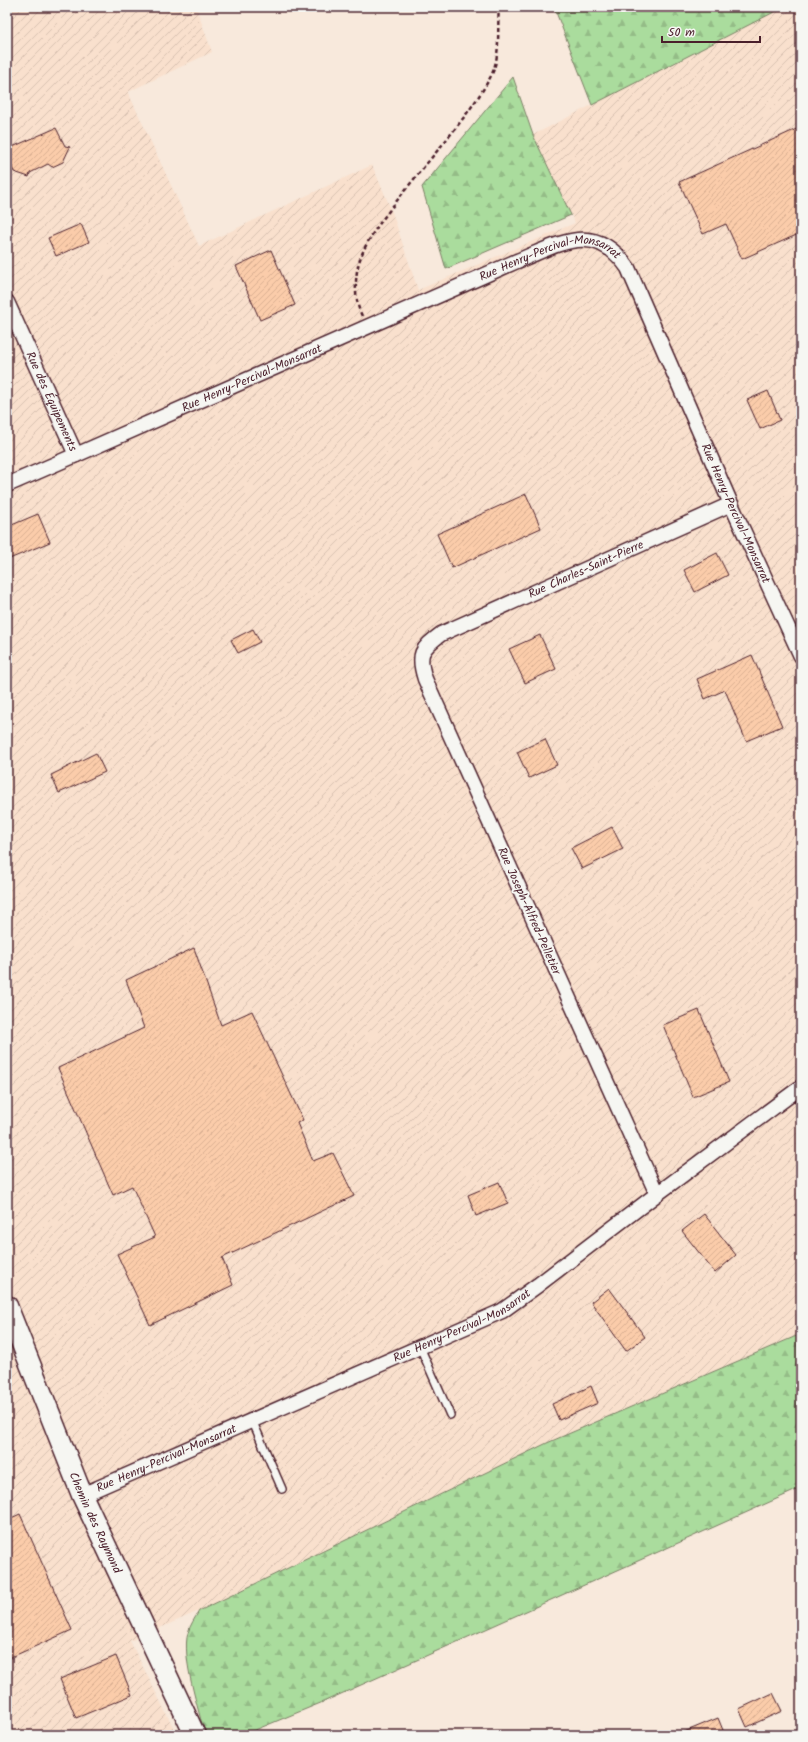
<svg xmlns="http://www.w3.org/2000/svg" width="808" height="1742" font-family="Kalam,sans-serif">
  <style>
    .industrial { fill: url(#industrial-furrows) }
    .forest { fill: url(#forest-firs); stroke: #7a7e64 }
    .building { fill: url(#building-hatch); stroke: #4a1f2b }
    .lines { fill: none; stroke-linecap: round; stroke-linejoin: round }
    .lane-casing { stroke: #4a1f2b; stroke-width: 10 }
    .street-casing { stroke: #4a1f2b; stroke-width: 17 }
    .secondary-casing { stroke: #4a1f2b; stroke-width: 23 }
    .path { stroke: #4a1f2b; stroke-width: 2.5; stroke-dasharray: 4 3; stroke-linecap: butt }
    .lane { stroke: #f6f6f2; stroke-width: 7 }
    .street { stroke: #f6f6f2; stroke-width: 14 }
    .secondary { stroke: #f6f6f2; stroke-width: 20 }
    .labels { text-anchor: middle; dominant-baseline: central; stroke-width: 4; stroke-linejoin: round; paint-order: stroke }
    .street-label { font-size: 12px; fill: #4a1f2b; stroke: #f6f6f2 }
  </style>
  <defs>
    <pattern id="industrial-furrows" width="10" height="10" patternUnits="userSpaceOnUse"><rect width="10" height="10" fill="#f9e0cd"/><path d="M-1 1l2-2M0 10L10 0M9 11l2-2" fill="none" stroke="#d7c0b0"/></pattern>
    <pattern id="forest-firs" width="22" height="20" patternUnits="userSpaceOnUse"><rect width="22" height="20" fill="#aadc9d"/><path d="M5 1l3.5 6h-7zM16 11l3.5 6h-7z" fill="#94bc87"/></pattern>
    <pattern id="building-hatch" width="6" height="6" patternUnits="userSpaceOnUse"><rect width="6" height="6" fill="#fbccaa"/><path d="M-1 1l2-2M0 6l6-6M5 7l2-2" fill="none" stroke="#d9af92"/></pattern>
  </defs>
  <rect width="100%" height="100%" fill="#f8e9dc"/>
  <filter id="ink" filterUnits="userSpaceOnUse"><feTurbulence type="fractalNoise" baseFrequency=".025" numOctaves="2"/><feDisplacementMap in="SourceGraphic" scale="8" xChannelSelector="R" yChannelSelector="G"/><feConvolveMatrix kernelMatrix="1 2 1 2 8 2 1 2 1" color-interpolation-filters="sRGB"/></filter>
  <g filter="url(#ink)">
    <path class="industrial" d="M7,7H196L212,52L128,92L199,246L372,165L391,209L418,290L575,223L533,135L784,7H801V1334L547,1443L199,1611L130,1641L177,1735H7Z"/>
    <g class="forest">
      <path d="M554,7H784L592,105Z"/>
      <path d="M513,77L533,135L571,215L446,269L422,187Z"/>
      <path d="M801,1334V1488L323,1702L243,1735H205C199,1711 181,1656 188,1633C190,1625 195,1618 199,1611L547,1443Z"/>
    </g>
    <g class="building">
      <path d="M801,127V233L742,259L726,224L703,234L679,182Z"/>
      <path d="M56,128L65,146L70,147L63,162L52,167L48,164L30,173L29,177L14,172L8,159L10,148Z"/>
      <path d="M81,224L89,242L56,256L48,238Z"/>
      <path d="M271,250L295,305L260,320L236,266Z"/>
      <path d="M768,391L780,420L760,429L747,400Z"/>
      <path d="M526,494L541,528L452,568L437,534Z"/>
      <path d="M38,514L50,542L7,560V527Z"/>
      <path d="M717,553L728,575L695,592L684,570Z"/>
      <path d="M253,629L260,642L238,653L231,640Z"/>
      <path d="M540,635L556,669L525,683L509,649Z"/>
      <path d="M752,655L782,726L746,741L725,690L705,699L697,679Z"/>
      <path d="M545,739L557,765L529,778L517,752Z"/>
      <path d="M96,753L105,772L59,793L51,775Z"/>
      <path d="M612,827L623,849L582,869L571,848Z"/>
      <path d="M194,948L221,1025L252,1011L303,1120L297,1123L313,1161L333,1153L354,1196L222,1258L233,1285L150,1325L117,1254L155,1237L132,1186L113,1195L58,1068L144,1028L126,980Z"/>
      <path d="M699,1010L729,1082L693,1097L663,1025Z"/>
      <path d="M499,1182L508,1203L476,1216L468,1195Z"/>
      <path d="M704,1214L736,1255L715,1273L682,1231Z"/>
      <path d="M609,1288L645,1337L626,1351L591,1302Z"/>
      <path d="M591,1386L598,1403L559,1420L552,1404Z"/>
      <path d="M20,1514L72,1630L7,1659V1520Z"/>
      <path d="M116,1656L132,1695L76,1718L60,1679Z"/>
      <path d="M773,1693L782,1711L747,1727L739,1709Z"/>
      <path d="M718,1718L725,1735H677Z"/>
    </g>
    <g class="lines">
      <defs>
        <g id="lane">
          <path d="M420,1347L450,1415"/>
          <path d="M252,1420L282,1489"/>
        </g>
        <g id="street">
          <path id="s1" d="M7,302L76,455L7,485"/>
          <path id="s2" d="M76,455L517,261C560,244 595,220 628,268L731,504L801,656"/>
          <path id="s3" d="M657,1194L425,679C417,654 421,649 441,634L731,504"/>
          <path id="s4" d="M82,1495L502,1311L538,1285L657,1194L801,1087"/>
        </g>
        <g id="secondary">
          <path id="s5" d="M7,1306L82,1495L195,1735"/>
        </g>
      </defs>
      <use href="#lane" class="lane-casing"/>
      <use href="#street" class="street-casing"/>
      <use href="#secondary" class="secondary-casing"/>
      <path class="path" d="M362,316C355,302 355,286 357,271C362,243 383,219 399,198C428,160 469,117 491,76C501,56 497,29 499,7"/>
      <use href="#lane" class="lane"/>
      <use href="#street" class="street"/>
      <use href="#secondary" class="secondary"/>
    </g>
  </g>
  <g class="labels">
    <g class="street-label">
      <text stroke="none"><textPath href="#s2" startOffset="517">Rue Henry-Percival-Monsarrat</textPath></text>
      <text stroke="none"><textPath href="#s2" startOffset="192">Rue Henry-Percival-Monsarrat</textPath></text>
      <text stroke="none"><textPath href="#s1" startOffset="109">Rue des Équipements</textPath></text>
      <text stroke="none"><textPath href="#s2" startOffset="875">Rue Henry-Percival-Monsarrat</textPath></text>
      <text stroke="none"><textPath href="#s3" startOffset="777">Rue Charles-Saint-Pierre</textPath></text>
      <text transform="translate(529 911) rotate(66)">Rue Joseph-Alfred-Pelletier</text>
      <text stroke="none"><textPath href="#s4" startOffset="416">Rue Henry-Percival-Monsarrat</textPath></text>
      <text stroke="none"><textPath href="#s4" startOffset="92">Rue Henry-Percival-Monsarrat</textPath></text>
      <text stroke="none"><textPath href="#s5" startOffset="234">Chemin des Raymond</textPath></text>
    </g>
  </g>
  <rect width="808" height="1742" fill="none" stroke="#f6f6f2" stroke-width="24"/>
  <rect x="12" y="12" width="784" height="1718" fill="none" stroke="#4a1f2b" stroke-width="1.5" filter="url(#ink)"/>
  <path d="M662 36v6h98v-6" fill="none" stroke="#4a1f2b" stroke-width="2"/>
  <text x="668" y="36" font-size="12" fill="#4a1f2b" stroke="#f6f6f2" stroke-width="3" paint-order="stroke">50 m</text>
</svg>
